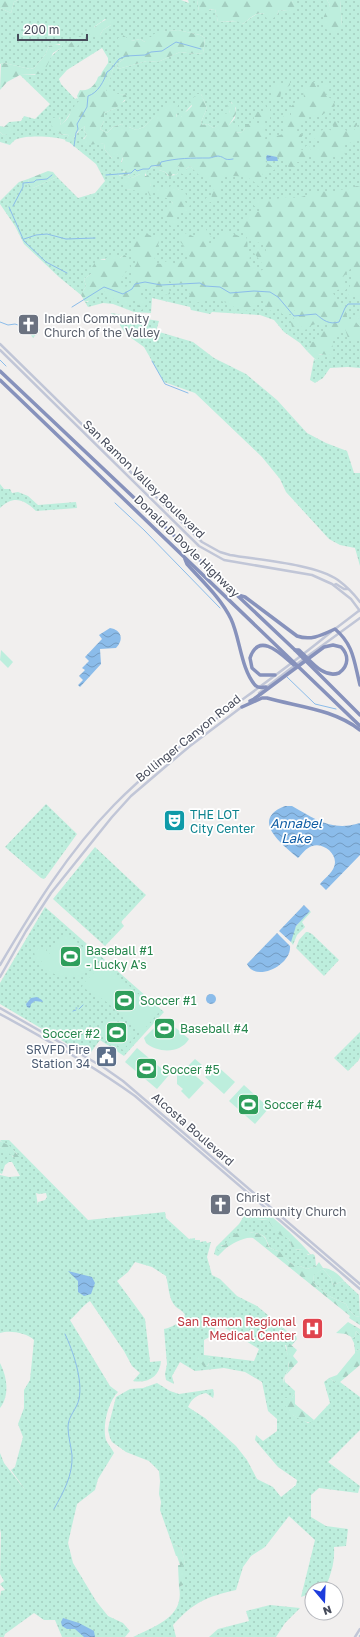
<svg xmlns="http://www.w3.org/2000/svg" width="360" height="1637" font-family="'Golos Text',sans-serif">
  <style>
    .green { fill: url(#green-dots); fill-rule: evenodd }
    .forest { fill: url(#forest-firs) }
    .pitch { fill: #bdeedd }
    .water { fill: url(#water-waves) }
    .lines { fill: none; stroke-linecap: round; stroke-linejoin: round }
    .stream { stroke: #8bbcea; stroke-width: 1 }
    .secondary { stroke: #c1c6d7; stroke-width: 2.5 }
    .motorway { stroke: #8792bc; stroke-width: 3.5 }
    .labels { text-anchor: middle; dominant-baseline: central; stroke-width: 3.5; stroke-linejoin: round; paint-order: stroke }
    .worship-label { font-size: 12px; fill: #5b616d; stroke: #fff; text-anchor: start }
    .street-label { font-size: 12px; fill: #474c5b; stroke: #fff }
    .culture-label { font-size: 12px; fill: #0d838f; stroke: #fff; text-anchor: start }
    .leisure-label { font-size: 12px; fill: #27864d; stroke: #fff; text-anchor: start }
    .service-label { font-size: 12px; fill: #4e5e75; stroke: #fff; text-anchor: end }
    .health-label { font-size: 12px; fill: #be3a42; stroke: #fff; text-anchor: end }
    .water-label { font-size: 13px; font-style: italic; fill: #105da5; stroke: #fff }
  </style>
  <defs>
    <pattern id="green-dots" width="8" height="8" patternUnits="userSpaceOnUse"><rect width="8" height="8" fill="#bdeedd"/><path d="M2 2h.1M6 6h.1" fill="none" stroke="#a4cec0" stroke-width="1.8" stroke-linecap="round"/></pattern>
    <pattern id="forest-firs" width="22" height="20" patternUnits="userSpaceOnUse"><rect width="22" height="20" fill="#bdeedd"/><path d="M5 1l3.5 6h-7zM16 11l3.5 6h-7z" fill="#a4cec0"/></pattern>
    <pattern id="water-waves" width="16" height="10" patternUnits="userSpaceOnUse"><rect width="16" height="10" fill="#8bbcea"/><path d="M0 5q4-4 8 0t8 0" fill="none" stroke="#739bc1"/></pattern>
  </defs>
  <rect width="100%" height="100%" fill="#f1efee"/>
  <g class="green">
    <path d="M18,0H181L189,3L188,0H197L199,11L215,9L218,22L239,21L243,24C258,12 258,12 277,15L279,10L289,11L296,8L292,1V0H327L330,5L328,10L342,26L340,0H360V368L348,367L330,368L323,378L315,383L310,380L314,359L316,360L318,354L324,355L310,349L307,351L300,343L284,332L274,320L260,315L212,312L210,314L191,310L190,307L152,298L151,313L134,312L113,304L103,303L88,307L85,302H88L123,255L120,258L101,259L91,269V274L84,279L86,286L81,295L59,277L24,244L15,226L0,204V201L19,182L28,179V183L33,188L57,177L78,198L95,193L105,181L96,164L70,143C75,137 78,130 85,126L84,131L87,135L83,139L104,144L105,150L112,158L118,154H121L123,157L121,162L129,167V169L122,172L119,176L128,175L131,173L140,174L132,178L127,177L126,189C133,190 141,189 148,190L150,195L151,186L150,185L151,182L145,173L152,167L160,166L159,170L165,172L168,176L176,175L178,173V166L187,171L186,169L190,166L199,174L251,124L245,128L243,132L236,133L237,132L229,125L235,118L236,108L231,102L229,110L230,113L222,123L213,128L208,124L202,125L201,122L207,108L201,94L181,117L176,118L177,114H157L144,127L136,130L129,127L124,128L122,124L113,127L107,133L100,129L104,121V113L116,108L119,104L125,101L126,95L105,93L114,66L112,64L108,63V58L102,48L67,70L59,79L61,84L75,99L77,98L80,101C71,108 69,119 60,126L61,122L59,117V134L69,135L66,140C55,136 27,135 17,139C14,140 12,143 10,145L0,142V132L3,135L11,133L6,125L9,122L21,121L24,116L35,119L50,104L20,75H35C43,66 51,55 61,48L60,44L49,46L45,55L34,68L30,69L4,63L0,64V8L11,13L14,2ZM105,19L111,25L103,30L100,35L94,27ZM178,30L200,35L205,38L203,53L195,54L180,52L158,62L147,61L118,69L117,64L124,59L131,41L140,39L145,42C155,33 164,31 178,30ZM176,188L179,190L172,206L173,203L162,189L166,190Z"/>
    <path d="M111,313L159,321L156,331L193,342L214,358L246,374L277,400L307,433L326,443L347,451L354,473H360V566L355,548L340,545L329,539L286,492L280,479L262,457L195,393L164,382L144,347L127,335Z"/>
    <path d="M35,324L40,330L33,338L28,331Z"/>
    <path d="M0,484L4,489H10L12,493L18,492L28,496L38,505L76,502L77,508L36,511C24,499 13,495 0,508Z"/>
    <path d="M46,804L77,834L46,877L44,879L41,878L5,847Z"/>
    <path d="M95,847L146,895L121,922L124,926L105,946L53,899Z"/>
    <path d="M45,907L164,1012L124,1056L100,1040L88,1056L0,1004V983Z"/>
    <path d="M310,911L311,912L302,922L305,927L297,935L293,945L291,942C291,929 301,920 310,911Z"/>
    <path d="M306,932H308L312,934L339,960L324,976L296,948L299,940Z"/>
    <path d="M360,1032V1057L359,1060L348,1071L334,1058Z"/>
    <path d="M0,1140H9L88,1220L165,1212L166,1218L189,1239L195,1238V1240H200V1242L206,1241L207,1243L211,1242L207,1257L212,1275L220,1279L237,1296L257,1306L287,1331L296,1336L297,1339L292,1345H285L289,1359L288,1364L289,1369C278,1384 284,1383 295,1393L292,1398H285L284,1402L293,1415L308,1423L314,1420L330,1403L324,1382L329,1378L335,1382H340L360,1397V1430L328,1462L360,1486L358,1493L319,1488L311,1495V1517L326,1526L348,1529L346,1546L334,1547C335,1563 331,1574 325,1589H312V1593L301,1597L315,1540L289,1516L265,1547L251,1556L243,1567L236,1590C206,1597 194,1602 173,1625L176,1637H133C155,1626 185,1617 179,1587L183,1585V1566L185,1563L181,1547L172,1544L160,1510L161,1502L159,1494L160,1481L159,1471L149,1461L126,1452L112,1442L110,1438L108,1430L109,1424L116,1397L130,1389L143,1388L157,1383L170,1391L179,1394L213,1389L214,1394L213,1398L206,1393C197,1395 192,1398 188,1407L205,1418L236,1446L247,1460L257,1479L273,1487L281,1497L296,1485L297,1480L278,1467L255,1440L256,1435L263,1441L277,1431V1419L268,1411L262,1382L245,1372L224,1368L195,1371L180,1362L172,1376L174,1384L166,1380L165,1374L167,1364L164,1329C173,1327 180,1323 185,1315C182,1310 180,1310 176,1307C168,1299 169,1286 166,1276L152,1267L135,1262L128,1272L117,1281L145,1319L150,1362L161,1361C160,1376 148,1384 133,1381L140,1373L132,1366L124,1351L90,1301C82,1306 77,1314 70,1320L110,1386L118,1392C108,1402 102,1426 106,1440C108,1444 112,1449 114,1453L98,1479L95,1490L77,1504L68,1543L73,1563L96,1601L108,1616L123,1623L130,1631L125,1637H62L55,1620H44L34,1613L5,1634L4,1637H0V1597L1,1591L5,1590L0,1584L4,1581L0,1574L1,1533L0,1529V1453L4,1463L26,1491L20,1524L26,1491L11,1470L15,1467L23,1437L18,1424L24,1408V1390L30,1380L34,1340C27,1333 10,1330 0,1333V1175L9,1177L20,1176L12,1162H9L5,1165L2,1174L0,1173V1147L10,1153L13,1157L17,1154C11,1147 3,1144 0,1140ZM36,1193L39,1194L46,1193L47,1197L45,1200L38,1202V1206ZM218,1323H224L225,1328L259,1349L254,1361L204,1355V1340L215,1334V1326ZM202,1356L204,1357H210L208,1366L197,1358Z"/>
    <path d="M244,1216L251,1219L268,1220L280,1233L289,1239L292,1247L296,1250L303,1249L308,1255L313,1254L315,1256L316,1266L307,1269L300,1266H295L288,1261L278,1251L270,1248L265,1237L262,1235C248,1230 233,1231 225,1245H221L219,1250L223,1248L225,1249L218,1256L214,1254L216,1247L239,1224Z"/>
    <path d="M323,1269L331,1278L333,1285L344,1281L359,1295L360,1317L355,1316L349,1310L346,1304L327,1295L313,1282L314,1274Z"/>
    <path d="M356,1331L360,1335V1349L355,1351L354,1343L351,1337L353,1338L355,1336Z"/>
    <path d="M0,1363C7,1377 10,1395 0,1408Z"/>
    <path d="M270,1605L300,1608L285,1623L276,1637H209L218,1629L249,1621L246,1611Z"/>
  </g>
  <g class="forest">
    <path d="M0,0H18L14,2L11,13L0,8Z"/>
    <path d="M197,0H292V1L297,8L296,12L279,10L277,15L271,20L267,19L264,13C254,13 250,18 243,24C235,18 227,22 218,22L215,9H210L207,12L202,13L199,11Z"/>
    <path d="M327,0H340L342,26L337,32L333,33L326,29L323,25L324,16L330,5Z"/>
    <path d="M112,18L111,25L103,30L100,35L90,36L89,33C95,26 102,20 112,18Z"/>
    <path d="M178,30L200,35L205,38L203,53L195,54L180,52L158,62L147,61L118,69L117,64L124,59V57L119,49L118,38L123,35L131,41L140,39L145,42C150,31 168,31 178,30Z"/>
    <path d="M80,36L85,39L75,48L71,49L68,46L76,37Z"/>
    <path d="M53,45H63L61,48L53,53L46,68L40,74L20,75L7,82L0,90L1,64L4,63L30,69L34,68L45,55L49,46Z"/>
    <path d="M108,63L112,64L114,66L106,92L126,95L127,98L116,108L104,113V121L100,129L107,133L113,127L122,124L124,127H129L136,130L144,127L167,103L178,105V108L176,117H181L183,113L187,111L192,106L190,101L197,94H201L207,108L201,122L202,125L208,124L213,128L221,123V116L223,114L230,113L227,105L229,102L235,105L236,114L229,125L237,123L240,130L236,133L243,132L245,128V124H267L264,128L266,132L265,139L268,141C274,134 280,137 286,132L283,130L282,127L285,120L283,116L286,113H290V116L292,117L294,115L290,108L296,101L304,98L303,87L312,82H316L315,85L317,88L328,82L331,85L326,95L327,97L333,99L335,106L322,115L307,116L295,132L303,135L301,138V146L299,149L303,150L306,146L309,145L311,150L316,149L320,144L319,137L309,141L308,137L311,134C320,135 324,124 333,132L335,129L331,123L333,120H336L340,126L348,132L354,122L357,123V125L354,129L356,131L360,129C360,144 355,139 344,146L345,153L341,156L332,155L329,163L320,160L318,164L311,154L308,155L307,159L305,158L302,162H296V165L291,169C282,161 280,153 265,155L264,157L266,162L275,169L274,170L263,173L261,185L258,186C248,173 239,178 225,175L218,180L220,187L219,199L208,203L204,201L207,197L211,199L214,186L206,175H199L190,166L186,169L190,173L187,176L180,173V167L178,166V173L176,175L173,174L170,177L165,172L159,170L158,168L160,166L152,167L148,172L145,173V176L148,175L152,182L150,185L153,187L154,192L150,196L147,190L145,194L140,195L138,191L126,189L123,181L127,177L132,178L140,174H134L131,177V173L125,176L117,175L118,171L124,172L129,167L125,168L121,165L123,158L121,154H118L116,158H112L105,150L104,144C95,143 89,147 82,142L87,135L84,131L85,126L77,132L71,143L65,141L69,135L55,133L52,128L51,121L53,118L59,117L61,122L60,125C65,123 71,115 71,109L79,101L77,96L80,90C88,92 96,85 98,77L101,75L102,72Z"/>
    <path d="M286,80L290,81V85L281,93L280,98L277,101L273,99L271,95L274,85L277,83L283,84Z"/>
    <path d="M261,102L270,109V119L267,121L254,119L253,114L256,111L264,114V110L260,106Z"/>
    <path d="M6,125L13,127L15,129L11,134L3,135L0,132V126L4,127Z"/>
    <path d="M48,171L53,172L57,177L33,188L29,187L28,179Z"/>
    <path d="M171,185H174L179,190H184L187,197L183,201L190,205L187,211L175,214L177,222V228L175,229C168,225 164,218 165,210L171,207L173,203C168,196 160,198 155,192L157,189H169Z"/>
    <path d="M357,186L360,187V296L348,295L353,271L351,268L343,277L346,286V290L341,289L334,291L333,293L339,304L345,309L348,320L352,319L360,312V318L355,321L360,327V337H358L355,342L353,344L348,338L345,329L342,327L340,332L332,341L333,351L331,355L318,354L319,358L316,360L307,351L310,349L309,345C311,342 313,341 317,341L318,336L329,326L328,323C320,323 311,323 306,330L300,326L292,327L291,323L294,319L293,317L295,311V310L292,314H281V309L279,308L269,311L262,300L257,301L256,304L252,305L246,311C236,310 230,303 221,301C216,301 214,302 209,299C198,300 200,306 188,300L191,289C191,288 186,284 186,284C178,282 176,288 169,280L167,282L170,294L164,295V289L157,291L153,287L144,288L142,292L136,294L140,298H145L148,302L142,310L138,309V306L140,304V301L132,299L130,302L125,304C121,302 116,301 112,298C108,295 107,292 102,290L100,291L96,298L85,302L81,295L86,286L84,279L91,274V269L97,259L105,260L108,256L114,253L120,258L124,255L126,256L130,266L129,271L124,273L120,284L123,287L131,286L132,271L137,263V260L131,256L133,249L130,248L138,236L146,232L149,235L160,237L154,261L155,263L161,264L167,261L170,265L178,264L186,259L193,258L186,255L183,245L178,239L181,235L187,233L196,238L203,228H205L212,238L207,244L209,245L228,231L243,238L245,235C250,242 245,250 250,256L249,262L260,271L264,269C263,261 255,257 252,249L257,247L264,252L266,251L265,245L261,242L257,243L242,231L240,226L251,213L263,211L260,207L254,206L255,201L264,199L270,200L287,197L298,198L319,191L332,192Z"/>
    <path d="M0,1141L10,1146L19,1157L17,1159L0,1147Z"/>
    <path d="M253,1208C256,1209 259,1209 262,1210C271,1214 304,1245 311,1255L305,1253L303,1249L293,1250L289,1239L276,1233L268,1220L262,1219L253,1221L250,1218L244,1216V1213Z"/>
    <path d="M244,1230C250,1234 258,1232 263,1236C267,1239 267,1245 270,1248L280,1252L288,1261L295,1266H300L307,1269L316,1266L319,1262L323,1268C331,1268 340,1275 344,1281L333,1285L331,1278L323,1269L314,1275L313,1282L327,1295L346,1304L349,1310L355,1316L360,1317V1325L349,1318L350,1316L253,1238C245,1236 231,1244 225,1249L223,1248L217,1251L219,1246L225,1245C230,1235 233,1235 244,1230Z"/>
    <path d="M348,1322L360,1329V1335L356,1331L355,1336L353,1338L346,1334L336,1333Z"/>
    <path d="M257,1331L259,1333L258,1336L254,1338L256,1342L250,1343L247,1333Z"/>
    <path d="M286,1343L290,1344L297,1350L293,1356L298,1362L284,1377L285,1382L295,1391V1404L314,1420L312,1422C306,1424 293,1416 288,1411C286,1408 284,1403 283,1399L285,1398H292L295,1393C292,1391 288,1390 286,1388C280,1382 286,1374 289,1369Z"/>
    <path d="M360,1349V1365L340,1382H335L329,1378L337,1375L355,1353V1351Z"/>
    <path d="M199,1355L212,1358L206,1368L204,1367L197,1358Z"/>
    <path d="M172,1544L181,1547L185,1562L183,1569L185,1579L183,1585L179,1587L178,1565H180L177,1556H176Z"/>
  </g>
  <g class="pitch">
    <path d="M1,650L13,662L8,668L0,660Z"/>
    <path d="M65,935H68L71,937L97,960C90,981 54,980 41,966L40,963L46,956L39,962L36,961L34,952L40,947L43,949L45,947L47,949L46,950L48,955Z"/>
    <path d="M103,963L159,1012L142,1032L135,1029L122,1015L104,1000L82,987L83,984Z"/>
    <path d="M110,1016L135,1036L123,1050L98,1030Z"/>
    <path d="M164,1018L189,1039C180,1054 158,1053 146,1043L144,1038Z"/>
    <path d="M137,1048L169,1075L157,1089L125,1062Z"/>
    <path d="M195,1059L202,1065L195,1072L188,1066Z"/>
    <path d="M216,1065L235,1082L224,1094L205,1077Z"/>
    <path d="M185,1067L204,1083L189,1099L181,1091L183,1089L177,1084V1076Z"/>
    <path d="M244,1085L269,1108L255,1124L229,1101Z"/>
  </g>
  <g class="water">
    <path d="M267,155L277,157L278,161H267L266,158Z"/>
    <path d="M110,628C122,630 124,640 116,648L100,649L101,664L80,687L78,685L83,680L79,676L85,670L82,668L89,661L85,657L102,639L99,635Z"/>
    <path d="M285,806H292C315,819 332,832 360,823V855L326,890L320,884C324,879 332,873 334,867C339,855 324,842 312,846C306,848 302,854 298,858C283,845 249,820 285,806Z"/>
    <path d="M304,905L310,911L296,926L291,942L279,931Z"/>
    <path d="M277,933L290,946C292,965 255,983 247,964Z"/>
    <circle cx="211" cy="999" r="5"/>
    <path d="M37,997L42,1000L43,1002L35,1001L31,1004L30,1008L27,1007L26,1004L31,998Z"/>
    <path d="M68,1271L92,1277L95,1283L91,1294L84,1296L78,1292V1281Z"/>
    <path d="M63,1618L79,1623L94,1631L95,1637H84L75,1629H67L62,1626L61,1622Z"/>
  </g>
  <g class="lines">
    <g class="stream">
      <path d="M74,146L76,133L78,129L77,124L87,107L88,96C98,93 104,81 107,72L110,70L119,59L126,56L145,55L151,52L162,51L176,42L201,49"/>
      <path d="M106,175L131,173L135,169L137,171L143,169H149L151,166L160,165L161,162C177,158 192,158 209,158C212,158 215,156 218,156C226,157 223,161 233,159"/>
      <path d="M13,206L23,187V183L34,182L36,180L47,179L52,175"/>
      <path d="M9,207L24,241L46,262L67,273"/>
      <path d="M24,239L36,235L47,234L66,239L95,238"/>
      <path d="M72,307L104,287L123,294L132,289L135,284L145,282L161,285L200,283L205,286L220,287L230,293L254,291L270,292L278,297L294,316L316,314C323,320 329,325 339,322L345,308L348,304H360"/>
      <path d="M0,322L8,325L15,324L30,329"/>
      <path d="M0,360L6,366"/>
      <path d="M152,361L165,384L188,393"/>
      <path d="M115,503L144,530L220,608"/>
      <path d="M287,677L315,704L336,709"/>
      <path d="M76,1008H77"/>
      <path d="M79,1009L83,1005"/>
      <path d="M73,1011L76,1010"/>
      <path d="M54,1509C64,1491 73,1475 72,1455C71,1446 68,1436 68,1427C68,1416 77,1409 79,1399C83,1380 73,1351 65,1334"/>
    </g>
    <g class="secondary">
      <path d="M0,344L202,542L220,552L230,555C259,560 315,564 338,580C346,586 354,594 360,602"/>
      <path d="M0,350L199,546L224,560L312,575L332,584L351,599L360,611"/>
      <path d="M334,585L336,584L344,589H348"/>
      <path d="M335,629L360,610"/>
      <path d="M259,693L290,669L360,618"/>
      <path d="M0,965C33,909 68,852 114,805C179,739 260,691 331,632"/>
      <path d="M0,977L26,931L51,893L112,817L131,796L165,767L190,746L243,706"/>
      <path d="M0,1008L103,1067L123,1081L360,1284"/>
      <path d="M0,1014C46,1039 92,1065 135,1096L360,1289"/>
      <path d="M355,1637L360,1629"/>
      <path d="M360,1637V1636"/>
    </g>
    <g class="motorway">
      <path d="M0,371L295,650L360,715"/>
      <path d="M0,380L360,726"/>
      <path d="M185,559L187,564C202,581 221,598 231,619C240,638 241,669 255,685C258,689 262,687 266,687"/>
      <path d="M238,595L245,597L297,636C311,641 322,635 335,629C354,645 354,662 360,685"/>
      <path d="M275,675H260L252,668L250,658C259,630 283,656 294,665"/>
      <path d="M250,701L254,699L324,647L333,645L341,647C349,655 349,666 339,673C323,679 310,660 299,650H295"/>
      <path d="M242,707L262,698H267C299,707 333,709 360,730"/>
    </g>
  </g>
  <defs>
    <symbol id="church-square" viewBox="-11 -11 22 22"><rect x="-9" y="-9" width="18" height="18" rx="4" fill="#6b7280" stroke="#fff"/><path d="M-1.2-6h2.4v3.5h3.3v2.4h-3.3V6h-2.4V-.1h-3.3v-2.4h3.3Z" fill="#fff"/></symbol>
    <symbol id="theatre-square" viewBox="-11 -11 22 22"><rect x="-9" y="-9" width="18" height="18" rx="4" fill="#0f9aa8" stroke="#fff"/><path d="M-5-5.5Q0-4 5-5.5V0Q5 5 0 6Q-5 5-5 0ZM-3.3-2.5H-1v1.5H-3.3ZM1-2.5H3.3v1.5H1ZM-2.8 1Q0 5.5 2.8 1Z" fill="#fff"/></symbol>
    <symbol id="stadium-square" viewBox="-11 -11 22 22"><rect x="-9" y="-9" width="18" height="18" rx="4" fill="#2e9e5b" stroke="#fff"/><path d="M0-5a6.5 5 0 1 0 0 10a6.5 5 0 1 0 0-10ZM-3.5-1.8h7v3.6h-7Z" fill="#fff"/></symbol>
    <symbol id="civic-square" viewBox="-11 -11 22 22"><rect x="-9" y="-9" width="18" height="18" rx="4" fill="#5c6f8a" stroke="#fff"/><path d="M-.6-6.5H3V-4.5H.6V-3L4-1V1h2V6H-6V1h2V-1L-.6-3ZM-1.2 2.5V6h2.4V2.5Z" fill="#fff"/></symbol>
    <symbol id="hospital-square" viewBox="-11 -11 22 22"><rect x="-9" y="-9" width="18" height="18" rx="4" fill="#e0444e" stroke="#fff"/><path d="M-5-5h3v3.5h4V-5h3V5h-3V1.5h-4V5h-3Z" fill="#fff"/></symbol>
  </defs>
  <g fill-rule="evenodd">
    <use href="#church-square" x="16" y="312" width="25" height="25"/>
    <use href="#theatre-square" x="162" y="808" width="25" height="25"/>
    <use href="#stadium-square" x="58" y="944" width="25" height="25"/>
    <use href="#stadium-square" x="112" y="988" width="25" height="25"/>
    <use href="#stadium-square" x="152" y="1016" width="25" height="25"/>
    <use href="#stadium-square" x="104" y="1020" width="25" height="25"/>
    <use href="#civic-square" x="94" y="1044" width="25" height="25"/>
    <use href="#stadium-square" x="134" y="1056" width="25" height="25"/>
    <use href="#stadium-square" x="236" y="1092" width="25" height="25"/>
    <use href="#church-square" x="208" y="1192" width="25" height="25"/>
    <use href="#hospital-square" x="300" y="1316" width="25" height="25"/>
  </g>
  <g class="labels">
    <g class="worship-label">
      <text x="44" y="318">Indian Community<tspan x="44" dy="14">Church of the Valley</tspan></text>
      <text x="236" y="1197">Christ<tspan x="236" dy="14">Community Church</tspan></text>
    </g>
    <g class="street-label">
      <text transform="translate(144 479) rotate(44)">San Ramon Valley Boulevard</text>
      <text transform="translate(187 546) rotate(44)">Donald D Doyle Highway</text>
      <text transform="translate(188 738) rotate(-39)">Bollinger Canyon Road</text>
      <text transform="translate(193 1129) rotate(41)">Alcosta Boulevard</text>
    </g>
    <g class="culture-label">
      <text x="190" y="814">THE LOT<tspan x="190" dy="14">City Center</tspan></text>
    </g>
    <g class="leisure-label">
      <text x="86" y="950">Baseball #1<tspan x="86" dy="14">- Lucky A's</tspan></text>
      <text x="140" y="1000">Soccer #1</text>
      <text x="180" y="1028">Baseball #4</text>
      <text x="100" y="1033" text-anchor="end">Soccer #2</text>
      <text x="162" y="1069">Soccer #5</text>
      <text x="264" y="1104">Soccer #4</text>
    </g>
    <g class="service-label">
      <text x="90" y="1049">SRVFD Fire<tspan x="90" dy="14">Station 34</tspan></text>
    </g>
    <g class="health-label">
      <text x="296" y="1321">San Ramon Regional<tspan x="296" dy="14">Medical Center</tspan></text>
    </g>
    <g class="water-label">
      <text x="296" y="823">Annabel<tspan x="296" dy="15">Lake</tspan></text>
    </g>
  </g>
  <g transform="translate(324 1601) rotate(161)"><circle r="19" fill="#ffffff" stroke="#b5b7bd"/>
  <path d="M0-3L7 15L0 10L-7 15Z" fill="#1d3cdc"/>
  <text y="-6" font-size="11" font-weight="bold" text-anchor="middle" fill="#474c5b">N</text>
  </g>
  <path d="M18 34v6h69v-6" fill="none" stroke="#474c5b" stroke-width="2"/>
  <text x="24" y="34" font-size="12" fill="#474c5b" stroke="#ffffff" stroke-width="3" paint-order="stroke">200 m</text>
</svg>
